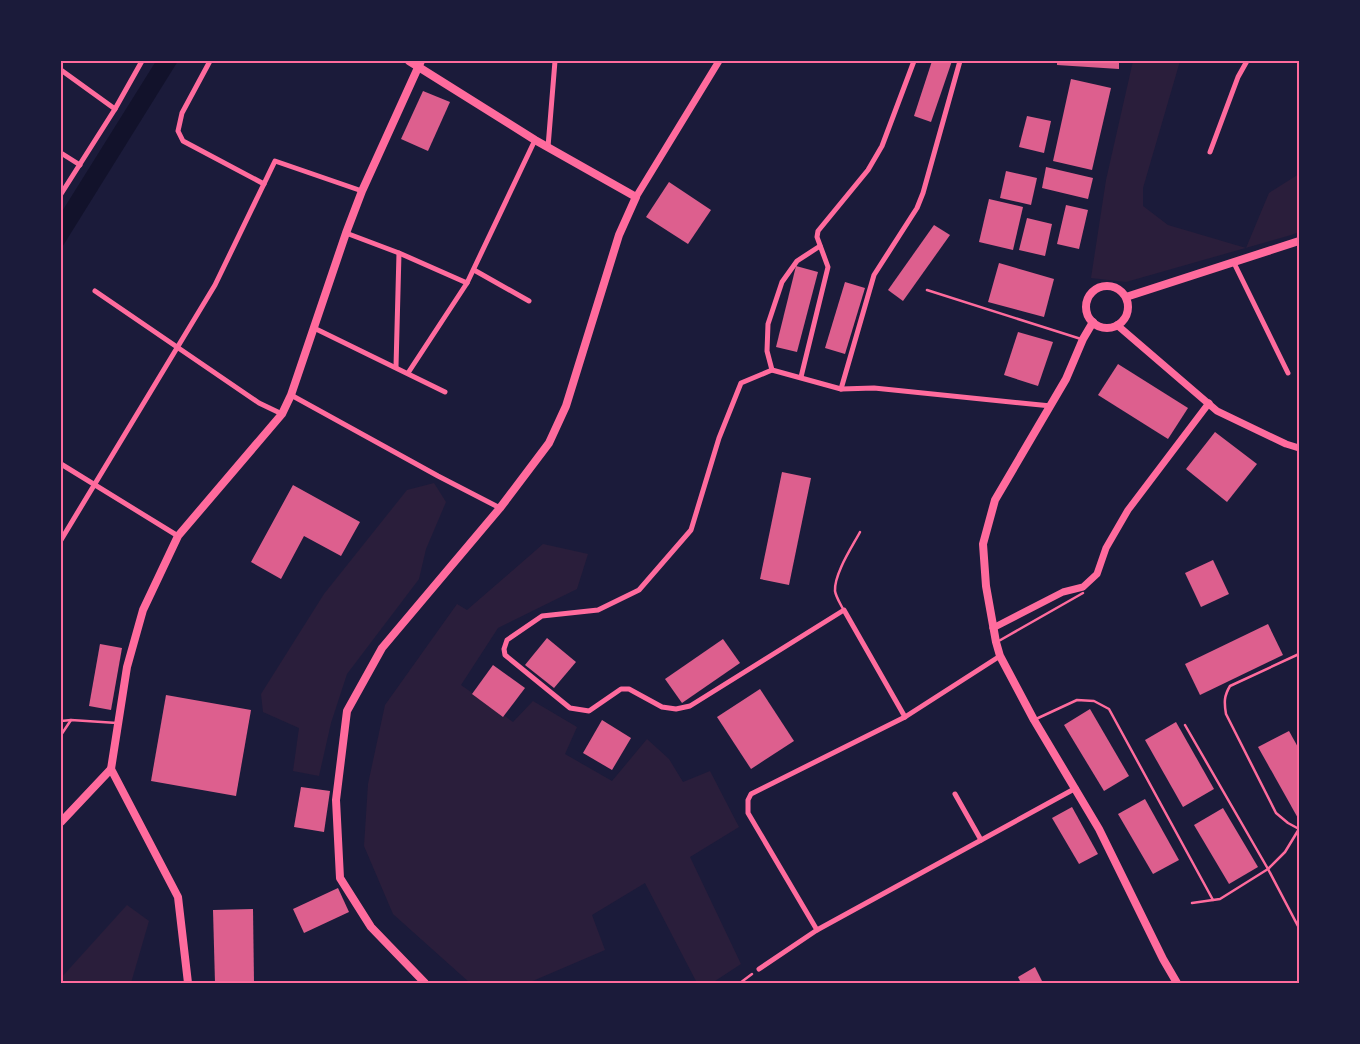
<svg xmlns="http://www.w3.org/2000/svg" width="1360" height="1044" font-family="Mulish,sans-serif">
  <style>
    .green { fill: #2a1e3b }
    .water { fill: #12122b }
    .building { fill: #dd5f8e }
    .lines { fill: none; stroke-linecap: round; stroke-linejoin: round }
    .path { stroke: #ff6b9d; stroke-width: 2.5 }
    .service { stroke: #ff6b9d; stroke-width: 2.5 }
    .minor { stroke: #ff6b9d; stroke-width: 5 }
    .tertiary { stroke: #ff6b9d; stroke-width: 7 }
    .secondary { stroke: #ff6b9d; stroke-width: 8 }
    .neatline { fill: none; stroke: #ff6b9d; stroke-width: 2 }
  </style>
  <rect width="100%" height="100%" fill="#1b1b3a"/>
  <g class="green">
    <path d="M1133,61H1180L1143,188V206L1168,225L1246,248L1269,193L1299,174V232L1291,235L1126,282L1091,278L1106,180Z"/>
    <path d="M434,483L446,502L426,549L419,579L347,674L331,723L319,776L293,771L299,728L263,712L261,694L324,594L407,490Z"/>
    <path d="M543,544L588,554L577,589L498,628L461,685L513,722L533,701L577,727L565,754L612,781L647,739L669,759L683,782L710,771L739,827L690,857L741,964L712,983H697L645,883L592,915L605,950L528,983H470L393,914L364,846L368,784L385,705L457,604L467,610Z"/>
    <path d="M127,905L149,921L131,983H61V978Z"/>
  </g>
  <path class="water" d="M156,61H178L61,249V213Z"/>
  <g class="building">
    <path d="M932,61H952L931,122L914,116Z"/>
    <path d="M1057,61H1119V69L1057,65Z"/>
    <path d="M1071,79L1111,88L1092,170L1053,161Z"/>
    <path d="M423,91L450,102L428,151L401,139Z"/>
    <path d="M1027,116L1051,121L1044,153L1019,147Z"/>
    <path d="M1046,167L1093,178L1088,199L1042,188Z"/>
    <path d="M1006,171L1037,178L1031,205L1000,198Z"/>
    <path d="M669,182L711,210L688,244L646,217Z"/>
    <path d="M989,199L1023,207L1013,250L979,242Z"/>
    <path d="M1066,205L1088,210L1079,249L1057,244Z"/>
    <path d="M1027,218L1052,224L1045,256L1019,250Z"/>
    <path d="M934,225L950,235L903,301L888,290Z"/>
    <path d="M999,263L1054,279L1044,317L988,302Z"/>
    <path d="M796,266L818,272L797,352L776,347Z"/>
    <path d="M845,282L865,288L845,354L825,348Z"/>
    <path d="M1018,332L1053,342L1038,386L1004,375Z"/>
    <path d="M1118,364L1188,408L1168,439L1098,395Z"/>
    <path d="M1215,432L1257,464L1227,502L1186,469Z"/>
    <path d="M782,472L811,478L789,585L760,579Z"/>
    <path d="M293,485L360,522L341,556L304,536L281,579L251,562Z"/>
    <path d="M1213,560L1229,594L1201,607L1185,573Z"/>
    <path d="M1268,624L1283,655L1200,695L1185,664Z"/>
    <path d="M547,638L576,662L554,688L525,665Z"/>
    <path d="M723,639L740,663L682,703L665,679Z"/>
    <path d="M100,644L122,648L111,710L89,706Z"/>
    <path d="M493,665L525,688L503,717L472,694Z"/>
    <path d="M760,689L794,741L751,769L717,717Z"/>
    <path d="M166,695L251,710L236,796L151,781Z"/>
    <path d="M1090,709L1129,776L1104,791L1064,725Z"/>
    <path d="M602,720L631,738L612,770L583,753Z"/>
    <path d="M1176,722L1214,789L1183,807L1145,740Z"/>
    <path d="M1289,731L1299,749V820L1258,747Z"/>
    <path d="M301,787L330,791L324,832L294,827Z"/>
    <path d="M1145,799L1179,860L1153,874L1118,814Z"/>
    <path d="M1072,807L1098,854L1079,864L1052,818Z"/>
    <path d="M1223,808L1258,867L1229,884L1194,825Z"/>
    <path d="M338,888L349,912L304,933L293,909Z"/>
    <path d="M253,909L254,983H215L213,910Z"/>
    <path d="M1035,967L1043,983H1021L1018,977Z"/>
  </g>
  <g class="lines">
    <path class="path" d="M740,983L752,974"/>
    <g class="service">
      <path d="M927,290L1081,339"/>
      <path d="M843,609C840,603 836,597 835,591C834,574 852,547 860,532"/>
      <path d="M997,642L1083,593"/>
      <path d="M1299,654L1230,686C1224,696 1224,702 1226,714L1276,813L1288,823L1299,829"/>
      <path d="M1036,719L1077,700L1094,701L1109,709L1213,900"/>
      <path d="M61,721L71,720L117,723"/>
      <path d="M1185,725L1268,869L1299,928"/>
      <path d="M61,735L71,720"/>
      <path d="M1192,903L1220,899L1268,869L1285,852L1299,829"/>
    </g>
    <g class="minor">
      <path d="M210,61L182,113L178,131L183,141L264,184"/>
      <path d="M61,70L115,109"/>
      <path d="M548,147L555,61"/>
      <path d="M1210,152L1238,77L1247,61"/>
      <path d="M61,153L80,165"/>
      <path d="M61,194L115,109L142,61"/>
      <path d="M346,233L399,253L467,283L535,140"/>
      <path d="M1234,263L1288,373"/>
      <path d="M474,270L529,301"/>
      <path d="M95,291L259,403L282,414"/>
      <path d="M314,328L445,392"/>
      <path d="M396,367L399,253"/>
      <path d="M772,370L767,351L768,324L782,282L797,261L820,246"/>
      <path d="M408,373L467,283"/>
      <path d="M801,377L828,267L817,237L818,231L868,170L882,146L914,61"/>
      <path d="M841,389L874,275L917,208L923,193L960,61"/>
      <path d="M291,395L438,476L500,508"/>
      <path d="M61,464L178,536"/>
      <path d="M61,540L215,285L275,161L362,191"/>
      <path d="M905,717L844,610L690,706L676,709L662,707L629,689H621L589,711L570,708L505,655L504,649L507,640L542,616L598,610L639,590L691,530L719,438L741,383L772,370L841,389L874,388L1051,406"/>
      <path d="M955,794L981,840"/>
      <path d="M817,930L748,813V800L751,794L905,717L1000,656"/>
      <path d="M759,969L817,930L1076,788"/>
    </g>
    <g class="tertiary">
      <path d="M636,197L719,61"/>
      <path d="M1117,325L1217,411L1286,444L1299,448"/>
      <path d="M993,628L1063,592L1083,587L1097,574L1106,548L1128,510L1209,403"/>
    </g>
    <g class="secondary">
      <path d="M409,61L535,140L636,197L619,235L566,406L549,443L500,508L382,648L347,711L336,800L340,878L371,927L425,983"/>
      <circle cx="1107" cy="307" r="21"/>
      <path d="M1126,297L1299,241"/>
      <path d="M1093,322L1083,339L1066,379L995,500L983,544L986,586L996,642L1000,656L1034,720L1099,829L1163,959L1177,983"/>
      <path d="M111,769L178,897L188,983"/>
      <path d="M61,822L111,769L127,667L143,610L178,536L282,414L291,395L346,233L362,191L421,61"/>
    </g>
  </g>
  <rect width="1360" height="1044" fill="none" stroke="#1b1b3a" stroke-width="125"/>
  <rect x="62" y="62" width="1236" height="920" class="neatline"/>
</svg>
